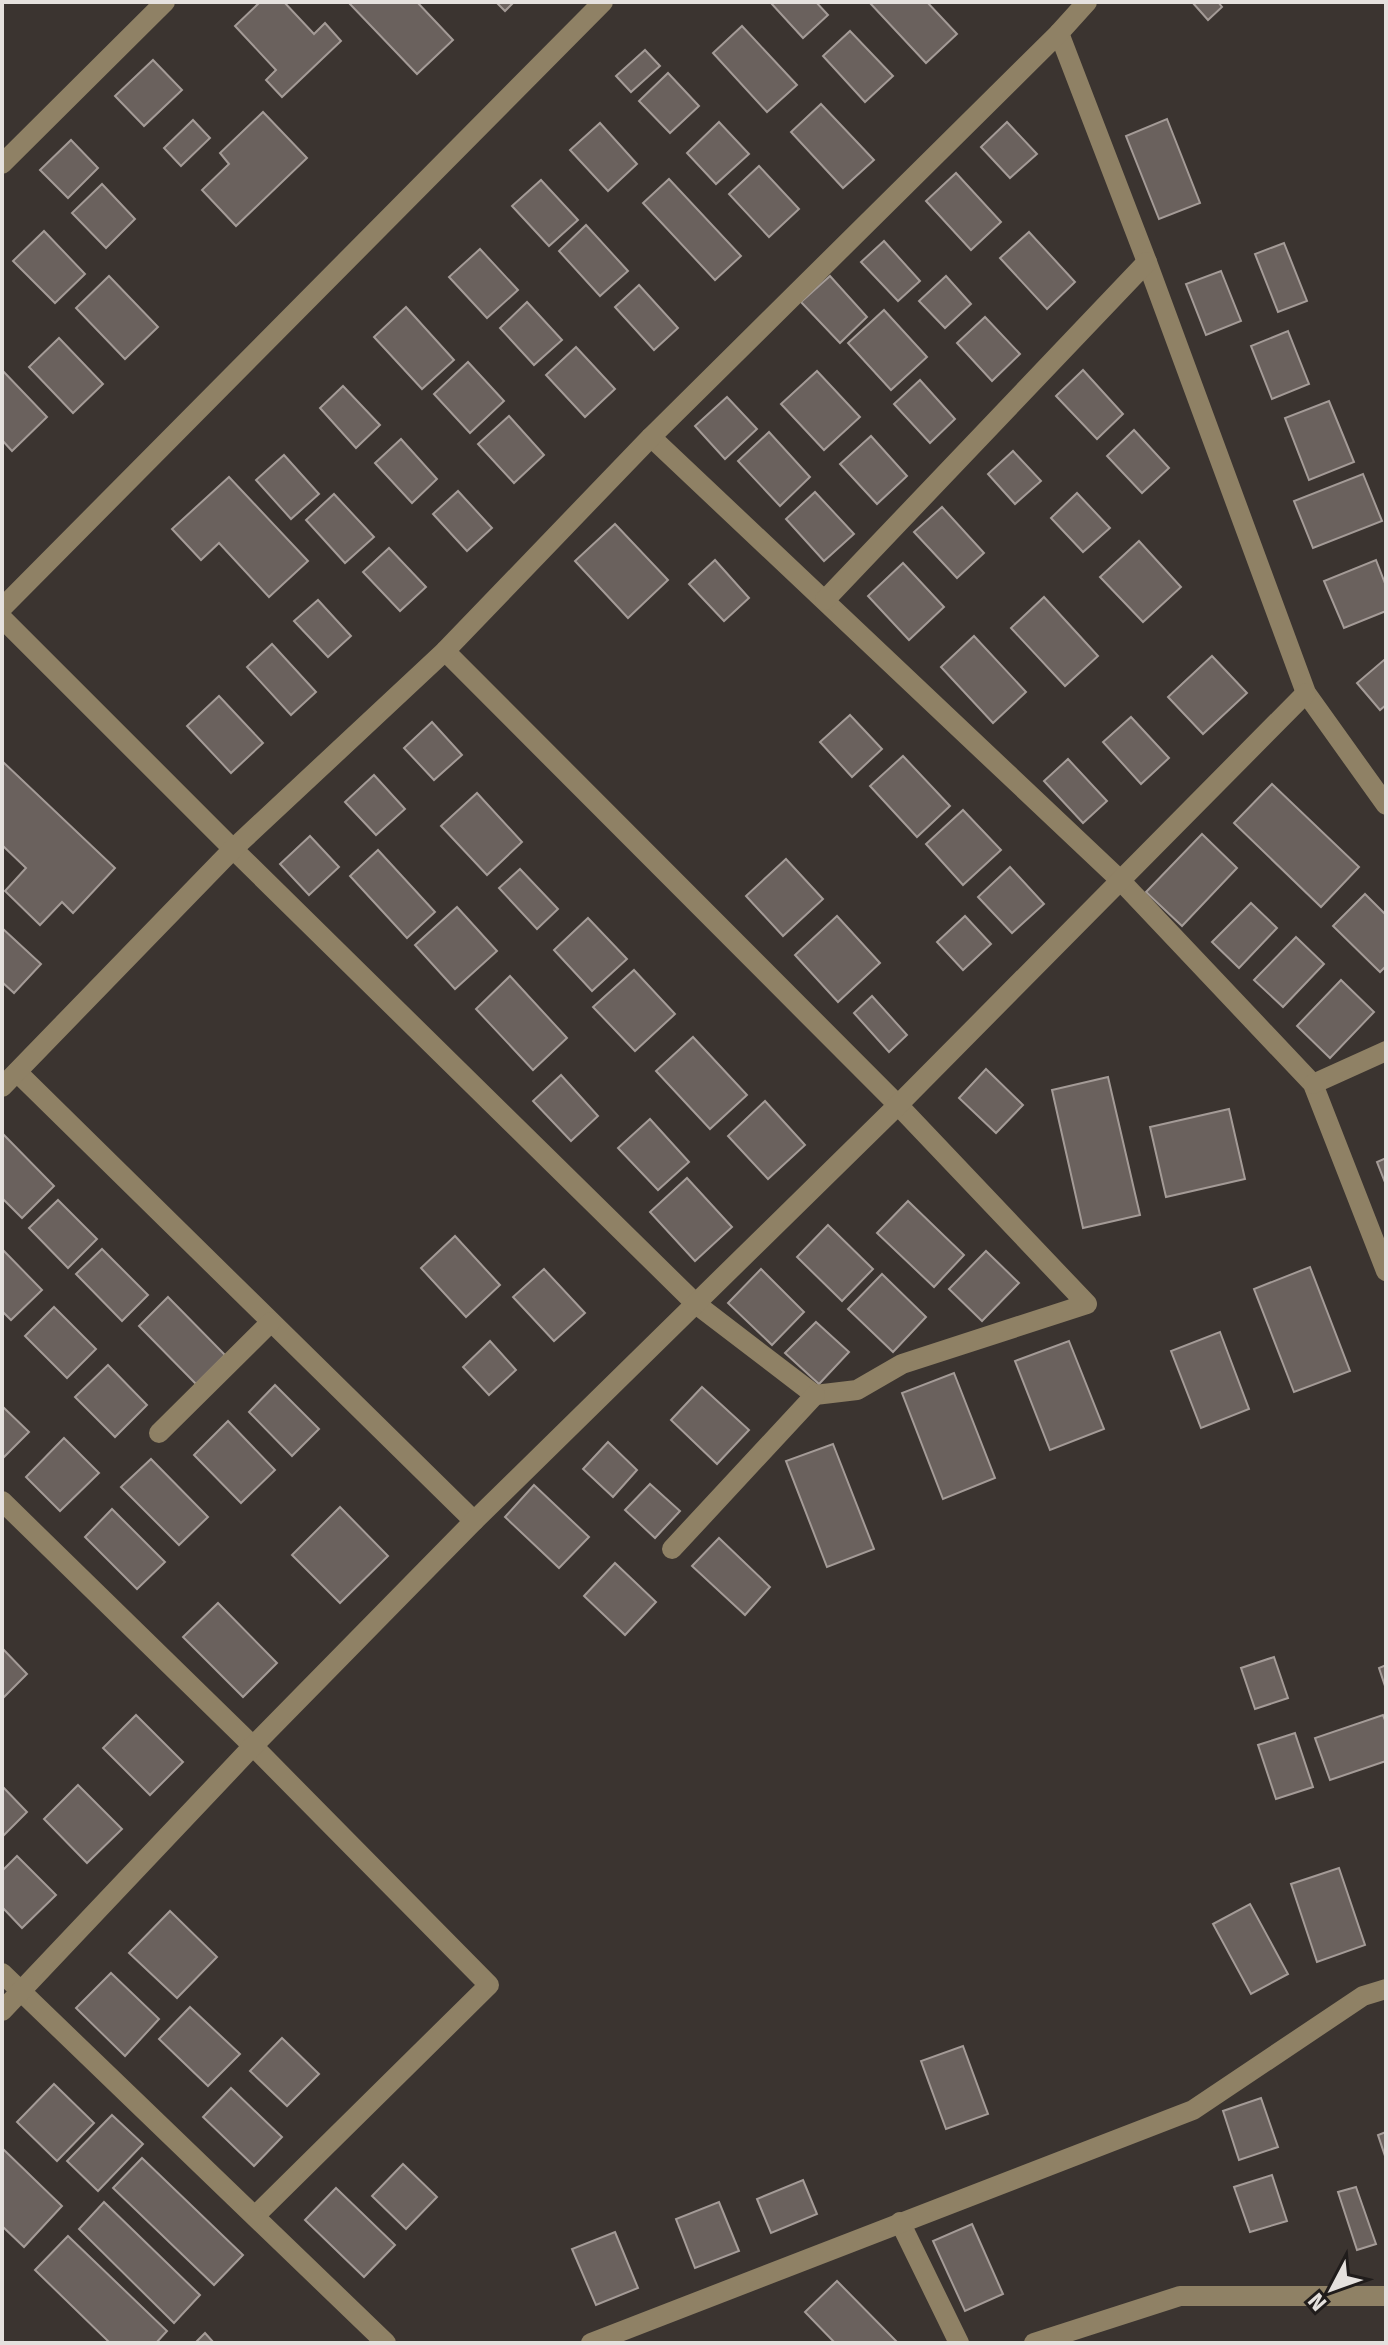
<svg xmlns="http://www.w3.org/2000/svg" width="1388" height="2345" font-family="'Fira Sans',sans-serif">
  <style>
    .building { fill: #6a615d; stroke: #a49b97; stroke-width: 2 }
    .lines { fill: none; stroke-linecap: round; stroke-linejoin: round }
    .minor { stroke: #8f8165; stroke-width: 20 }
  </style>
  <rect width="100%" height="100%" fill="#3b3430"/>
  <g class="building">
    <path d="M260,2H284L314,34L325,23L341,41L282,97L266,80L276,70L235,26Z"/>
    <path d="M348,2H417L453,40L417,74Z"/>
    <path d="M496,2H514L505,11Z"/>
    <path d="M770,2H816L828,15L803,38Z"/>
    <path d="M869,2H927L957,34L926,63Z"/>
    <path d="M1192,2H1218L1222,7L1208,20Z"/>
    <path d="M742,26L797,85L767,112L713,53Z"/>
    <path d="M850,31L893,76L865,102L823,56Z"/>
    <path d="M645,50L660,66L631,92L616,76Z"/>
    <path d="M153,60L182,90L144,126L115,96Z"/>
    <path d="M668,73L699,106L670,133L639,101Z"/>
    <path d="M821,104L874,160L843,188L791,132Z"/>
    <path d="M263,112L307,158L236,226L202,190L229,164L220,153Z"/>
    <path d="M1167,119L1200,203L1159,219L1126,136Z"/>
    <path d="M193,120L210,138L181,166L164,148Z"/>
    <path d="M719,122L749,154L716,184L687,153Z"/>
    <path d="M1007,122L1037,154L1010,178L981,147Z"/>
    <path d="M600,123L637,164L608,191L570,150Z"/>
    <path d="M71,140L98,168L68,198L40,170Z"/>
    <path d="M759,166L799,209L769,237L729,194Z"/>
    <path d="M956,173L1001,222L971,250L926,201Z"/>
    <path d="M669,179L741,256L715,280L643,203Z"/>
    <path d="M541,180L578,220L549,246L512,206Z"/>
    <path d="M102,184L135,219L106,248L72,213Z"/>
    <path d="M586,225L628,271L600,296L559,251Z"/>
    <path d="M44,231L85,274L55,303L13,261Z"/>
    <path d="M1029,232L1075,282L1047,309L1000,258Z"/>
    <path d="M884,241L920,281L898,301L861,262Z"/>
    <path d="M1284,243L1307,301L1278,312L1255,254Z"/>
    <path d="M480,249L518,290L487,318L449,277Z"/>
    <path d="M1221,271L1241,321L1206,335L1186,284Z"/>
    <path d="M109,276L158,327L125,359L76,308Z"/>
    <path d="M830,276L867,317L840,343L801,302Z"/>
    <path d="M946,276L971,304L945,328L919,301Z"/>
    <path d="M639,285L678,328L654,350L615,307Z"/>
    <path d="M527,302L562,340L534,365L500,328Z"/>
    <path d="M406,307L454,360L422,389L374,337Z"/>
    <path d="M884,310L927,357L891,390L848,343Z"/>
    <path d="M985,317L1020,354L992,381L957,343Z"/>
    <path d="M1288,331L1309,384L1272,399L1251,346Z"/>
    <path d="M59,338L103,384L73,413L29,367Z"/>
    <path d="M576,347L615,389L585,417L546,375Z"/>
    <path d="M468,362L504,401L470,433L434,394Z"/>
    <path d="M2,370L47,417L12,451L2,440Z"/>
    <path d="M1083,370L1123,414L1097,439L1056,396Z"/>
    <path d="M817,371L860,417L824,450L781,404Z"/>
    <path d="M920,380L955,419L930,443L894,404Z"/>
    <path d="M343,386L380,425L356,448L320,408Z"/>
    <path d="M727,397L757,429L725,459L695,426Z"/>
    <path d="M1329,401L1354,462L1309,480L1285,418Z"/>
    <path d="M509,416L544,455L514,483L478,444Z"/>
    <path d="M1134,430L1169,468L1142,493L1107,456Z"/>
    <path d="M769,432L810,477L780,506L738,461Z"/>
    <path d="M871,436L907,476L877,504L840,464Z"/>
    <path d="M401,439L437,479L412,503L375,463Z"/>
    <path d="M1013,451L1041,481L1015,504L988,474Z"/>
    <path d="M284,455L319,494L291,519L256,480Z"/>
    <path d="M1363,474L1382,521L1313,548L1294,501Z"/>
    <path d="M229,477L308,561L269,597L219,543L201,560L172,529Z"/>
    <path d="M458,491L492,528L467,551L433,514Z"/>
    <path d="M815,492L854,534L824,561L786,519Z"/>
    <path d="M1077,493L1110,528L1083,552L1051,518Z"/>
    <path d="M334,494L374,537L345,563L306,520Z"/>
    <path d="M942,507L984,553L957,578L914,532Z"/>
    <path d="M615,524L668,580L628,618L575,561Z"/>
    <path d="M1139,541L1181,587L1143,622L1100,577Z"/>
    <path d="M389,548L426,587L400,611L363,572Z"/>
    <path d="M715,560L749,598L724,621L689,584Z"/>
    <path d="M1376,560L1386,586V611L1344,628L1324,581Z"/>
    <path d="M903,563L944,607L909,640L868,596Z"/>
    <path d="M1044,597L1098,656L1065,686L1011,628Z"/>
    <path d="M318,600L351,636L328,657L294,621Z"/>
    <path d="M974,636L1026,692L993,723L941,667Z"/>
    <path d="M272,644L316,692L291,715L247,667Z"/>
    <path d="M1212,656L1247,693L1203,734L1168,697Z"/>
    <path d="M1384,660L1386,662V705L1380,710L1357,683Z"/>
    <path d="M219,696L263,743L231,773L187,726Z"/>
    <path d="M850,715L882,749L852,777L820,742Z"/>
    <path d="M1131,717L1169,758L1141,784L1103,742Z"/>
    <path d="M432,722L462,755L434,780L404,748Z"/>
    <path d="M903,756L950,806L917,837L870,786Z"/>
    <path d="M1068,759L1107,801L1083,823L1044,781Z"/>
    <path d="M2,761L115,868L73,913L62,902L40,925L5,891L26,868L2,845Z"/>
    <path d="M374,775L405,809L376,835L345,802Z"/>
    <path d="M1272,784L1359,867L1321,907L1234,823Z"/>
    <path d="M477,793L522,842L487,875L441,826Z"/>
    <path d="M963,810L1001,850L963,885L926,844Z"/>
    <path d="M1202,834L1237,868L1182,926L1146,892Z"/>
    <path d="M310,836L339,867L309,895L280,864Z"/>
    <path d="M378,850L435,912L407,938L350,876Z"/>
    <path d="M786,859L823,899L783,936L746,896Z"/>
    <path d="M1010,867L1044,904L1012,933L978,897Z"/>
    <path d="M520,869L558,909L537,929L499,888Z"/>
    <path d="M1365,894L1386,915V966L1380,972L1333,926Z"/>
    <path d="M1251,903L1277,928L1239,968L1212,942Z"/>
    <path d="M457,907L497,951L455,989L415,945Z"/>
    <path d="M837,916L880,963L838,1002L795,955Z"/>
    <path d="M965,916L991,944L963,970L937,942Z"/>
    <path d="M588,918L627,959L592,991L554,950Z"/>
    <path d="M2,928L41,964L14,993L2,982Z"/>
    <path d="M1296,937L1324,964L1283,1007L1254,980Z"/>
    <path d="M634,970L675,1014L635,1051L593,1007Z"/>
    <path d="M510,976L567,1038L533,1070L476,1009Z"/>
    <path d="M1341,980L1374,1012L1330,1058L1297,1026Z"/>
    <path d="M872,996L907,1035L889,1052L854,1013Z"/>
    <path d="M693,1037L747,1095L710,1129L656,1071Z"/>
    <path d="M986,1069L1023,1105L996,1133L959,1098Z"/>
    <path d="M561,1075L598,1116L571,1141L533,1101Z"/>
    <path d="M1108,1077L1140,1215L1083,1228L1052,1090Z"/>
    <path d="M765,1101L805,1145L768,1179L728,1136Z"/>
    <path d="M1229,1109L1245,1179L1166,1197L1150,1127Z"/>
    <path d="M650,1119L689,1162L658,1190L618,1148Z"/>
    <path d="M2,1133L54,1186L22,1218L2,1198Z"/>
    <path d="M1386,1158V1185L1377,1162Z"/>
    <path d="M687,1178L732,1227L695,1261L650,1212Z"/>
    <path d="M58,1200L97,1239L68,1268L29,1228Z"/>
    <path d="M908,1201L964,1255L934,1287L877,1233Z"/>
    <path d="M828,1225L873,1269L842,1301L797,1257Z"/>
    <path d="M455,1236L500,1285L466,1317L421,1268Z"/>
    <path d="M2,1249L42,1290L11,1320L2,1311Z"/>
    <path d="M102,1249L148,1295L122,1321L76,1274Z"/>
    <path d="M986,1251L1019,1283L982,1321L949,1289Z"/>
    <path d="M1310,1267L1350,1371L1294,1392L1254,1289Z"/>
    <path d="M544,1269L585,1313L554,1341L513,1297Z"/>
    <path d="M761,1269L804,1312L772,1345L728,1303Z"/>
    <path d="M882,1274L926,1317L893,1352L848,1309Z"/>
    <path d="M168,1297L225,1355L196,1384L139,1326Z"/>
    <path d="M54,1307L96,1349L67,1378L25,1336Z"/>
    <path d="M816,1322L849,1352L819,1384L785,1353Z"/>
    <path d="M1220,1332L1249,1409L1201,1428L1171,1351Z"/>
    <path d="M490,1341L516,1370L489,1395L463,1367Z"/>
    <path d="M1069,1341L1104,1429L1050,1450L1015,1361Z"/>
    <path d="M108,1365L147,1405L115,1437L75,1397Z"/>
    <path d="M954,1373L995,1478L943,1499L902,1393Z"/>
    <path d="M275,1385L319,1429L292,1456L249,1412Z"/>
    <path d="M702,1387L749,1430L717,1464L671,1420Z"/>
    <path d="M2,1406L29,1432L2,1459Z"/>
    <path d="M228,1421L275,1470L241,1503L194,1455Z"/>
    <path d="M64,1438L99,1473L60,1511L26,1477Z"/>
    <path d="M608,1442L637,1470L613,1497L583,1469Z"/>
    <path d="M833,1444L874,1549L827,1567L786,1461Z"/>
    <path d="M151,1459L208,1517L179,1545L121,1487Z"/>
    <path d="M650,1484L680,1511L655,1538L625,1510Z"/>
    <path d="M534,1485L589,1537L559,1568L505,1517Z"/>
    <path d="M340,1507L388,1556L340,1603L292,1555Z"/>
    <path d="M112,1509L165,1562L137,1589L85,1537Z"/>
    <path d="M719,1538L770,1587L745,1615L692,1566Z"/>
    <path d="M615,1563L656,1602L625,1635L584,1596Z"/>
    <path d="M218,1603L277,1663L243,1697L183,1637Z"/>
    <path d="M2,1648L27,1674L2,1699Z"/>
    <path d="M1274,1657L1288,1698L1255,1709L1241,1668Z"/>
    <path d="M1386,1665V1689L1379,1668Z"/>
    <path d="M136,1715L183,1762L150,1795L103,1748Z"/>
    <path d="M1383,1715L1386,1723V1761L1330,1780L1315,1738Z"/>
    <path d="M1295,1733L1313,1787L1276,1799L1258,1745Z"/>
    <path d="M78,1785L122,1829L87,1863L44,1819Z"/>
    <path d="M2,1786L27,1812L2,1837Z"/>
    <path d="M17,1856L56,1895L22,1928L2,1907V1871Z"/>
    <path d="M1339,1868L1365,1945L1317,1962L1291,1884Z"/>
    <path d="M1250,1904L1288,1974L1251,1994L1213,1924Z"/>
    <path d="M170,1911L217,1957L177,1998L129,1953Z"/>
    <path d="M111,1973L159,2019L125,2056L76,2008Z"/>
    <path d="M190,2007L240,2054L208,2086L159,2039Z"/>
    <path d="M282,2038L319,2074L287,2106L250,2071Z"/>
    <path d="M963,2046L988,2114L946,2129L921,2061Z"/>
    <path d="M54,2084L94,2123L57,2161L17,2122Z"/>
    <path d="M231,2088L282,2137L254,2166L203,2117Z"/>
    <path d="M1261,2098L1278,2147L1239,2160L1223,2111Z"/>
    <path d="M112,2115L143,2144L98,2191L67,2161Z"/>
    <path d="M1386,2132V2159L1378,2135Z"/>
    <path d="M2,2148L62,2206L24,2247L2,2226Z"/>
    <path d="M142,2158L243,2255L214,2285L113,2188Z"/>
    <path d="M403,2164L437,2197L406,2229L372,2196Z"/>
    <path d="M1272,2175L1287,2221L1250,2232L1234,2187Z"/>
    <path d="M803,2180L817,2214L771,2233L757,2199Z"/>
    <path d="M1356,2187L1376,2244L1357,2250L1338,2192Z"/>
    <path d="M336,2188L395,2245L364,2277L305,2220Z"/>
    <path d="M104,2202L200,2295L174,2323L79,2229Z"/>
    <path d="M719,2202L739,2251L695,2268L676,2219Z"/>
    <path d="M972,2224L1003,2294L965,2311L933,2241Z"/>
    <path d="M615,2232L638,2288L596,2305L572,2249Z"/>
    <path d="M68,2236L167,2331L156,2343H110L35,2270Z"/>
    <path d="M837,2281L898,2343H835L805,2312Z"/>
    <path d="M205,2333L214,2343H195Z"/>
  </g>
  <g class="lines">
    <g class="minor">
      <path d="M1059,33L1147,262L1306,693L1386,805"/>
      <path d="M2,164L165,2"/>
      <path d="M651,437L1119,879L1313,1084L1386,1271"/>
      <path d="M825,600L1147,262"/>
      <path d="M2,608L603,2"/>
      <path d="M2,618L233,849L696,1304L815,1395L857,1390L902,1364L1087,1304L898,1105L445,651"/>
      <path d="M17,1072L474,1521"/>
      <path d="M1313,1084L1386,1051"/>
      <path d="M2,1087L233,849L445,651L651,437L1059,33L1087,2"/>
      <path d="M159,1433L271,1322"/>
      <path d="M2,1501L253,1746L489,1985L255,2216"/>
      <path d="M672,1549L815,1395"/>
      <path d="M2,1973L386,2343"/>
      <path d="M2,2011L253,1746L474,1521L898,1105L1306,693"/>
      <path d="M900,2222L959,2343"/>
      <path d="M591,2343L1193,2110L1363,1996L1386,1989"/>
      <path d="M1034,2343L1180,2296H1386"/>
    </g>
  </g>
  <rect width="1388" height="2345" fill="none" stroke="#e5e1de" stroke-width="8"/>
  <g transform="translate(1332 2289) rotate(229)" stroke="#201c1b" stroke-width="6" paint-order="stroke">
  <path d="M0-6L14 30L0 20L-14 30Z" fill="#e5e1de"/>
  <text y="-12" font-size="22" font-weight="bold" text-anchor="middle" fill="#e5e1de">N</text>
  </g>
</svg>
